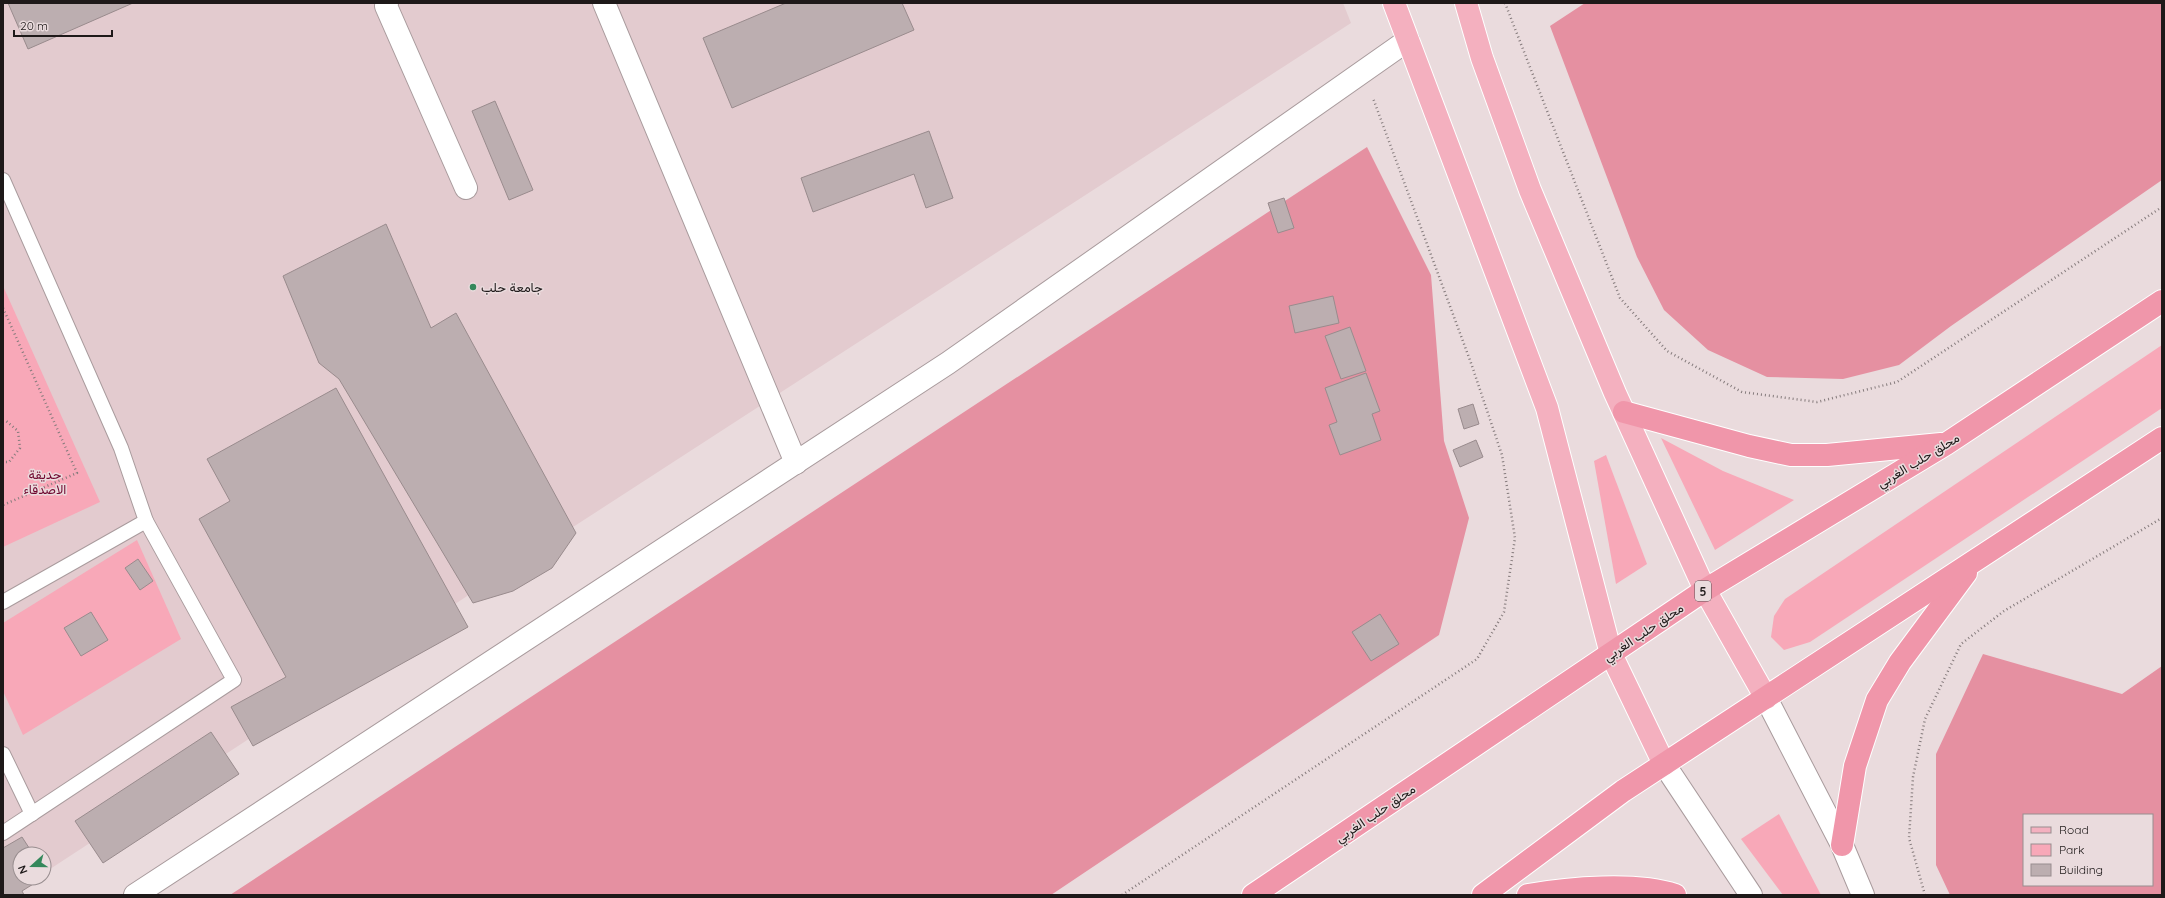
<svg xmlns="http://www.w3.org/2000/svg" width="2165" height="898" font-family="Quicksand,Vazirmatn,sans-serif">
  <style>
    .built { fill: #e3cbcf }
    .green { fill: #f8a8b8 }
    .forest { fill: #e590a1; fill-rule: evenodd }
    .building { fill: #bcaeb0; stroke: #998b8d }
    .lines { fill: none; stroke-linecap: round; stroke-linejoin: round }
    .service-casing { stroke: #a99b9d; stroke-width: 16 }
    .minor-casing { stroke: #a99b9d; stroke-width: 24 }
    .tertiary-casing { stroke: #a99b9d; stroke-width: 24 }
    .primary-casing { stroke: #fff; stroke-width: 24 }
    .trunk-casing { stroke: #fff; stroke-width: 24 }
    .path { stroke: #857b7c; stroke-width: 2.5; stroke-dasharray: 1 3; stroke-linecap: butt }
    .service { stroke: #fff; stroke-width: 14 }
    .minor { stroke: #fff; stroke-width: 22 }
    .tertiary { stroke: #fff; stroke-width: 22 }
    .primary { stroke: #f4b0bf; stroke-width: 22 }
    .trunk { stroke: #f096aa; stroke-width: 22 }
    .poi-dot { fill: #34885b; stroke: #eadbdd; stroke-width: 1.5 }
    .labels { text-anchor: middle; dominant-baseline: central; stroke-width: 3; stroke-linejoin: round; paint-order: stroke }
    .shield { fill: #eadbdd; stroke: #5b5354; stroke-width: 1 }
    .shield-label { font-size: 12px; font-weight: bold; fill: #1e1919 }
    .poi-label { font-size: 13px; fill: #1e1919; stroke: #eadbdd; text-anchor: start }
    .street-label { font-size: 13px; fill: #1e1919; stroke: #eadbdd }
    .park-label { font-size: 13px; fill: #6f072f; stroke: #eadbdd }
  </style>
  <rect width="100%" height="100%" fill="#eadbdd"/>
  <path class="built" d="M3,3H1343L1351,23L536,551L44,873V854H20V878L3,895Z"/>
  <g class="green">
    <path d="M3,286L100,502L3,547Z"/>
    <path d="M2162,345V408L1810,642L1784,650L1771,637L1774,616L1785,599Z"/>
    <path d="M1661,438L1723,471L1794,500L1715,550Z"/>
    <path d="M1606,455L1647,564L1616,584L1594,461Z"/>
    <path d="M137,540L181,639L23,735L3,691V623Z"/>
    <path d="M1779,814L1821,895H1783L1741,839Z"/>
  </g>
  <g class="forest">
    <path d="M1585,3H2162V180L1951,326L1899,365L1843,379L1767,377L1708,350L1664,310L1637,257L1550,26Z"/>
    <path d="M1367,147L1431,275L1444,441L1469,518L1439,635L1051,895H230Z"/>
    <path d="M1983,654L2122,694L2162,666V895H1950L1936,865V754ZM2024,815H2152V885H2024Z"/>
  </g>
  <g class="building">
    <path d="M8,3H133L28,49Z"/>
    <path d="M786,3H902L914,30L732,108L703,38Z"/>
    <path d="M495,101L533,190L509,200L472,111Z"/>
    <path d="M929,131L953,198L926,208L914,174L813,212L801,178Z"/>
    <path d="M1284,198L1294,228L1278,233L1268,203Z"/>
    <path d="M386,224L431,328L456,313L576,533L552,568L513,591L473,603L339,379L319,363L283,276Z"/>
    <path d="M1333,296L1339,323L1295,333L1289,306Z"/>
    <path d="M1350,327L1366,371L1341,379L1325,336Z"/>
    <path d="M1366,373L1380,411L1372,414L1381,440L1340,455L1329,425L1337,422L1325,388Z"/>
    <path d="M336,388L468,627L253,746L231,707L286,677L199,519L230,501L207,459Z"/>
    <path d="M1473,404L1479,424L1464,429L1458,409Z"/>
    <path d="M1476,440L1483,457L1460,467L1453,450Z"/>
    <path d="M138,559L153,581L140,590L125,568Z"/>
    <path d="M91,612L108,640L81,656L64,628Z"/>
    <path d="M1380,614L1399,644L1371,661L1352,632Z"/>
    <path d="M211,732L239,774L103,863L75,821Z"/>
    <path d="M22,837L33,854H20V878H43L22,891L24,895H3V848Z"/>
  </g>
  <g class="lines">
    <defs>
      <g id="service">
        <path d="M3,180L121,448L146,521L3,602"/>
        <path d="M3,754L32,814"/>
        <path d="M3,833L234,680L146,521"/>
      </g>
      <g id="minor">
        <path d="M387,3L386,6L466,188"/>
        <path d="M604,3L796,463"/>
        <path d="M135,895L948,363L1408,40"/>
      </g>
      <g id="tertiary">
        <path d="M1766,698L1842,845L1863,895"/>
        <path d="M1664,764L1751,895"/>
      </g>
      <g id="primary">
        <path d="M1394,3L1547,408L1611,654L1664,764"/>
        <path d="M1466,3L1482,58L1530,190L1615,393L1705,590L1766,698"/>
      </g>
      <g id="trunk">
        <path d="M1624,412L1749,446L1791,455H1827L1941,444"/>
        <path d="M1842,845L1855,766L1877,700L1900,662L1966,573"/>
        <path d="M1253,895L1705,590L1946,444L2162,301"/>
        <path d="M1483,895L1623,791L2162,438"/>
        <path d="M1528,895C1569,888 1636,882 1675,895"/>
      </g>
    </defs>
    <use href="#service" class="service-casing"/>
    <use href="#minor" class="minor-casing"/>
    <use href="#tertiary" class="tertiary-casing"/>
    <use href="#primary" class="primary-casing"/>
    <use href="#trunk" class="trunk-casing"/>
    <g class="path">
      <path d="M1505,3L1620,298L1667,351L1742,392L1817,402L1897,382L2162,207"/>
      <path d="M3,308L77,473L3,505"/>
      <path d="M3,420H5L18,431L20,448L9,462H3"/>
      <path d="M1122,895L1477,659L1504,612L1515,538L1502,455L1471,363L1373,98"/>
      <path d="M1925,895L1909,838L1913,777L1925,719L1961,644L2004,611L2162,518"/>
    </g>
    <use href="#service" class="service"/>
    <use href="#minor" class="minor"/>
    <use href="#tertiary" class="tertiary"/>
    <use href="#primary" class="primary"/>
    <use href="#trunk" class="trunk"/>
  </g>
  <circle class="poi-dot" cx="473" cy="287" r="4"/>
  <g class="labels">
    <rect class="shield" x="1695" y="581" width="16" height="20" rx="3"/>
    <g class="shield-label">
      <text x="1703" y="591">5</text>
    </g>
    <g class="poi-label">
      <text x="481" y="287">جامعة حلب</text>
    </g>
    <g class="street-label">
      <text transform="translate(1918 460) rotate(-31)">محلق حلب الغربي</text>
      <text transform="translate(1643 632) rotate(-34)">محلق حلب الغربي</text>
      <text transform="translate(1375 813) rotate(-34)">محلق حلب الغربي</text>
    </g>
    <g class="park-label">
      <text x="45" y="474">حديقة<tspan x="45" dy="15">الاصدقاء</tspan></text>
    </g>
  </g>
  <rect width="2165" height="898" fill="none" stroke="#1e1919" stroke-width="8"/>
  <rect x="2023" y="814" width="130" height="72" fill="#eadbdd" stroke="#988d8f"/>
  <rect x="2031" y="827" width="20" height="6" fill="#f4b0bf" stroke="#988d8f"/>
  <text x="2059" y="834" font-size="12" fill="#1e1919">Road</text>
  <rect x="2031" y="844" width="20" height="12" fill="#f8a8b8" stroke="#988d8f"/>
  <text x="2059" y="854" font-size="12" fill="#1e1919">Park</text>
  <rect x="2031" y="864" width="20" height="12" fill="#bcaeb0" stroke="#988d8f"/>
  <text x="2059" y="874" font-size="12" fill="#1e1919">Building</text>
  <g transform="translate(32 866) rotate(249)"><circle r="19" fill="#eadbdd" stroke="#988d8f"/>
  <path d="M0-3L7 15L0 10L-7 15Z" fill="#34885b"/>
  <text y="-6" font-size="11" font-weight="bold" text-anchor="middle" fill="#1e1919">N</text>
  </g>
  <path d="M14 30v6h98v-6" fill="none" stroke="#1e1919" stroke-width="2"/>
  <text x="20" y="30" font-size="12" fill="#1e1919" stroke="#eadbdd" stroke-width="3" paint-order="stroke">20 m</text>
</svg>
